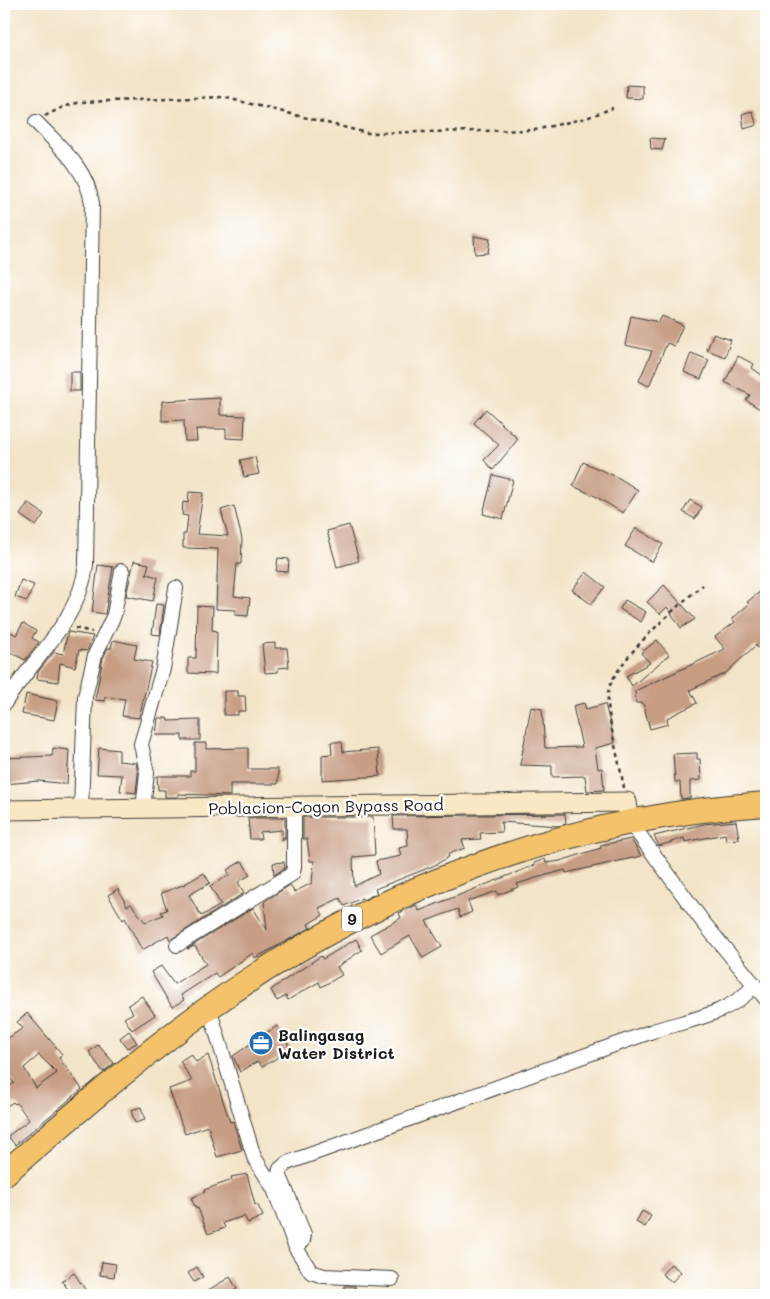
<svg xmlns="http://www.w3.org/2000/svg" width="770" height="1299" font-family="Mali,sans-serif">
  <style>
    .building { fill: #c79d84; fill-rule: evenodd }
    .lines { fill: none; stroke-linecap: round; stroke-linejoin: round }
    .street-casing { stroke: #3c3a36; stroke-width: 16 }
    .secondary-casing { stroke: #3c3a36; stroke-width: 21 }
    .highway-casing { stroke: #3c3a36; stroke-width: 26 }
    .path { stroke: #3c3a36; stroke-width: 2.5; stroke-dasharray: 4 4; stroke-linecap: butt }
    .street { stroke: #fff; stroke-width: 14 }
    .secondary { stroke: #fae7c3; stroke-width: 19 }
    .highway { stroke: #f3c26a; stroke-width: 24 }
    .labels { text-anchor: middle; dominant-baseline: central; stroke-width: 4.5; stroke-linejoin: round; paint-order: stroke }
    .shield { fill: #fff; stroke: #606060; stroke-width: 1 }
    .shield-label { font-size: 15px; font-weight: bold; fill: #1c1c1c }
    .street-label { font-size: 16px; fill: #1c1c1c; stroke: #fff }
    .poi-label { font-size: 16px; font-weight: bold; fill: #1c1c1c; stroke: #fff; text-anchor: start }
  </style>
  <rect width="100%" height="100%" fill="#fff"/>
  <filter id="ink" filterUnits="userSpaceOnUse"><feTurbulence type="fractalNoise" baseFrequency=".02" numOctaves="2"/><feDisplacementMap in="SourceGraphic" scale="10" xChannelSelector="R" yChannelSelector="G"/><feConvolveMatrix kernelMatrix="1 2 1 2 8 2 1 2 1" color-interpolation-filters="sRGB"/></filter>
  <filter id="wash" filterUnits="userSpaceOnUse"><feTurbulence type="fractalNoise" baseFrequency=".0096" numOctaves="4" result="noise"/><feDisplacementMap in="SourceGraphic" scale="20" xChannelSelector="R" yChannelSelector="G"/><feGaussianBlur stdDeviation="1.12" result="paint"/><feColorMatrix in="noise" values="0 0 0 0 0 0 0 0 0 0 0 0 0 0 0 0 0 1.4 0 .05"/><feComposite in="paint" operator="in"/></filter>
  <g filter="url(#wash)">
    <rect width="100%" height="100%" fill="#f3e4c8"/>
    <g id="blocks">
      <g class="building">
        <path d="M627,85L643,86V99L626,98Z"/>
        <path d="M752,111L757,125L744,129L742,114Z"/>
        <path d="M650,138L665,139L662,150L651,149Z"/>
        <path d="M474,236L490,239L488,253L475,254Z"/>
        <path d="M631,316L659,322L662,316L683,325L674,346L667,343L649,386L639,381L652,351L625,345Z"/>
        <path d="M713,334L731,340L725,357L707,350Z"/>
        <path d="M691,353L709,360L701,379L684,372Z"/>
        <path d="M738,356L754,364L752,368L766,378V400L760,409L746,400L750,395L725,382Z"/>
        <rect x="70" y="372" width="10" height="19"/>
        <path d="M220,398V415L245,416L244,439L226,438V429H196L197,441H185L184,420L162,421V401Z"/>
        <path d="M486,409L518,439L493,470L484,460L499,445L474,423Z"/>
        <path d="M255,457L259,474L244,477L240,460Z"/>
        <path d="M583,462L619,478L638,490L623,513L595,496L573,486Z"/>
        <path d="M493,475L513,480L503,519L483,514Z"/>
        <path d="M189,492L203,493L197,534L228,536L221,510L234,506L242,539L241,564H237L234,596L250,598L248,616L235,615L236,610L216,609L218,549L183,548V534H186L188,516L182,515L183,502L188,503Z"/>
        <path d="M690,500L702,507L695,519L683,512Z"/>
        <path d="M28,503L44,514L36,526L20,515Z"/>
        <path d="M349,525L359,561L337,567L327,531Z"/>
        <path d="M636,528L663,544L652,562L625,546Z"/>
        <path d="M278,558L289,559L288,572L276,571Z"/>
        <path d="M134,561L149,564L146,574L158,577L153,601L126,596Z"/>
        <path d="M98,565L113,567L105,614L92,612Z"/>
        <path d="M586,572L605,587L591,604L572,590Z"/>
        <path d="M21,580L34,585L27,601L15,597Z"/>
        <path d="M664,585L695,619L681,628L667,607L660,614L647,602Z"/>
        <path d="M766,587V642L759,649L756,645L726,673L690,690L697,703L667,718L668,724L650,729L643,703H636L635,691L725,649L715,637L735,622L732,619L749,604L747,602Z"/>
        <path d="M625,600L646,612L641,622L620,609Z"/>
        <path d="M156,604L164,605L160,635L152,634Z"/>
        <path d="M197,606L213,607L212,630L217,631L216,674L188,673V658H196Z"/>
        <path d="M23,623L36,631L32,638L39,642L25,660L4,649L11,632L16,635Z"/>
        <path d="M68,632L93,636L87,651L79,650L75,667L60,663L58,682L37,679L38,672L54,652L63,654Z"/>
        <path d="M113,640L137,645L134,659L152,662L139,718L122,716L125,699L105,697V701L95,700L103,658L108,648H111Z"/>
        <path d="M657,640L669,655L632,686L626,676L650,663L641,653Z"/>
        <path d="M275,643V648H287L289,667L278,668V672L265,673L262,644Z"/>
        <path d="M224,691H238V696H245L246,711H238V715H224Z"/>
        <path d="M26,694L58,701L54,720L22,714Z"/>
        <path d="M584,703L586,709L605,704L615,743L595,748L598,769L602,768L604,790L587,791L585,776L552,777V766L520,765L531,707L542,709L545,748L582,747L573,706Z"/>
        <path d="M158,718H167L168,721L200,720V740H182V735H156Z"/>
        <path d="M331,742H342L343,752L378,749L380,776L322,780V755L332,754Z"/>
        <path d="M195,743H206V749L248,748V769H278V784H230V796L178,794V797H165V790H158L157,776H190V771H195Z"/>
        <path d="M53,748L69,750L67,784L39,781L4,784V758L52,756Z"/>
        <path d="M99,748L119,750V761L136,763L138,773L136,793L120,791L122,775L97,774Z"/>
        <path d="M697,753V759H700L701,780L690,781V798L681,799L680,782H675L673,754Z"/>
        <path d="M565,814L566,824L559,826L501,822L502,832L480,833L481,839L462,840L465,848L448,854L449,857L433,866L375,889L377,893L363,900L362,898L344,906L340,898L319,908L323,915L308,924L310,928L255,958L253,953L218,977L215,973L181,995L184,1000L172,1007L151,972L161,966L174,984L206,964L195,946L187,949L253,908L267,930L264,902L290,885L294,892L312,883L314,861H310L307,839H303V817H373L375,855L353,857L354,886L379,874L376,861L401,856L399,848L408,846L407,829H394L393,816Z"/>
        <path d="M248,818H285V840H280L285,837L282,838V830L260,832L261,839H250Z"/>
        <path d="M736,821L739,839L726,840L725,834L685,842L684,838L659,846L654,836L704,824Z"/>
        <path d="M631,839L641,856L566,873L565,870L536,878L517,884L518,887L498,895L497,891L468,901L472,912L460,917L458,909L426,921L442,947L423,958L410,936L381,953L370,935L401,918L399,913L416,905L419,911L535,865L534,863L545,859L546,863L560,861L601,848V845Z"/>
        <path d="M242,861L250,875L238,882L244,893L170,940L168,935L142,950L125,918L123,920L108,895L118,889L127,906L131,904L145,922L163,915L161,912L167,910L161,893L183,885L204,873L210,883L189,895L201,916L221,905L210,886L230,875L227,870Z"/>
        <path d="M284,862L285,868L274,875L273,863Z"/>
        <path d="M356,939L362,950L337,967L342,975L321,987L319,982L288,1000L286,996L277,1001L271,990L279,984L321,956L323,959Z"/>
        <path d="M142,996L155,1015L132,1030L124,1018L133,1013L128,1005Z"/>
        <path d="M27,1013L62,1054L59,1058L82,1089L15,1145L8,1136L29,1120L17,1103L15,1104L13,1102L4,1108V1090L14,1083L4,1071V1041L23,1028L17,1022ZM39,1055L57,1073L36,1088L24,1068Z"/>
        <path d="M277,1026L291,1049L262,1067L258,1061L240,1072L233,1056Z"/>
        <path d="M129,1031L137,1043L127,1048L120,1038Z"/>
        <path d="M98,1045L114,1063L103,1072L89,1052Z"/>
        <path d="M191,1054L196,1062L208,1055L230,1122L233,1121L242,1150L217,1157L208,1126L185,1134L169,1089L192,1081L180,1061Z"/>
        <path d="M141,1107L145,1120L135,1123L131,1110Z"/>
        <path d="M247,1174L255,1205L257,1204L263,1216L248,1223L244,1216L223,1223L225,1228L208,1234L198,1208L196,1209L191,1198L205,1192L204,1190L232,1180L231,1177Z"/>
        <path d="M642,1211L651,1216L645,1227L636,1222Z"/>
        <path d="M102,1262L116,1264L114,1277L100,1275Z"/>
        <path d="M671,1264L681,1272L672,1282L662,1274Z"/>
        <path d="M197,1267L203,1277L194,1282L188,1273Z"/>
        <path d="M74,1273L89,1295H72L62,1281Z"/>
        <path d="M230,1277L237,1289L227,1295H200Z"/>
        <path d="M344,1286H355L356,1295H345Z"/>
      </g>
    </g>
  </g>
  <g filter="url(#ink)">
    <use href="#blocks" fill-opacity="0" stroke="#3c3a36" stroke-width="1"/>
    <g class="lines">
      <defs>
        <g id="street">
          <path d="M4,704C32,659 80,620 86,565L92,203C87,168 59,146 36,122"/>
          <path d="M81,809L85,697L95,655L114,615L122,571"/>
          <path d="M143,809L147,773L141,744L163,669L176,588"/>
          <path d="M630,822L703,922L766,999"/>
          <path d="M177,945L292,874L294,868V807"/>
          <path d="M209,1008L254,1157L274,1189L296,1248L311,1272L324,1276L392,1279"/>
          <path d="M296,1248L303,1240L304,1234L279,1174L280,1169L287,1163L653,1031C690,1019 727,1016 754,986"/>
        </g>
        <path id="secondary" d="M4,810L627,802L630,822"/>
        <path id="highway" d="M4,1174C71,1117 138,1058 210,1007C373,890 566,817 766,804"/>
      </defs>
      <use href="#street" class="street-casing"/>
      <use href="#secondary" class="secondary-casing"/>
      <use href="#highway" class="highway-casing"/>
      <g class="path">
        <path d="M45,116L63,107L81,102L223,97L367,133L535,130L586,118L613,108"/>
        <path d="M75,628L92,632"/>
        <path d="M624,788C620,764 606,714 608,693C612,663 679,604 703,585"/>
      </g>
      <use href="#street" class="street"/>
      <use href="#secondary" class="secondary"/>
      <use href="#highway" class="highway"/>
    </g>
  </g>
  <defs>
    <symbol id="office-disc" viewBox="-11 -11 22 22"><circle r="9.5" fill="#1f6fb2" stroke="#fff"/><path d="M-6-3h4V-5.5h4V-3h4V5H-6ZM-1-4.5V-3h2v-1.5ZM-6 0V1H6V0Z" fill="#fff"/></symbol>
  </defs>
  <g fill-rule="evenodd">
    <use href="#office-disc" x="247" y="1029" width="28" height="28"/>
  </g>
  <g class="labels">
    <rect class="shield" x="342" y="906.5" width="20" height="25" rx="4"/>
    <g class="shield-label">
      <text x="352" y="919">9</text>
    </g>
    <g class="street-label">
      <text transform="translate(326 806) rotate(-1)">Poblacion-Cogon Bypass Road</text>
    </g>
    <g class="poi-label">
      <text x="278" y="1034">Balingasag<tspan x="278" dy="18">Water District</tspan></text>
    </g>
  </g>
  <rect width="770" height="1299" fill="none" stroke="#fff" stroke-width="20"/>
</svg>
